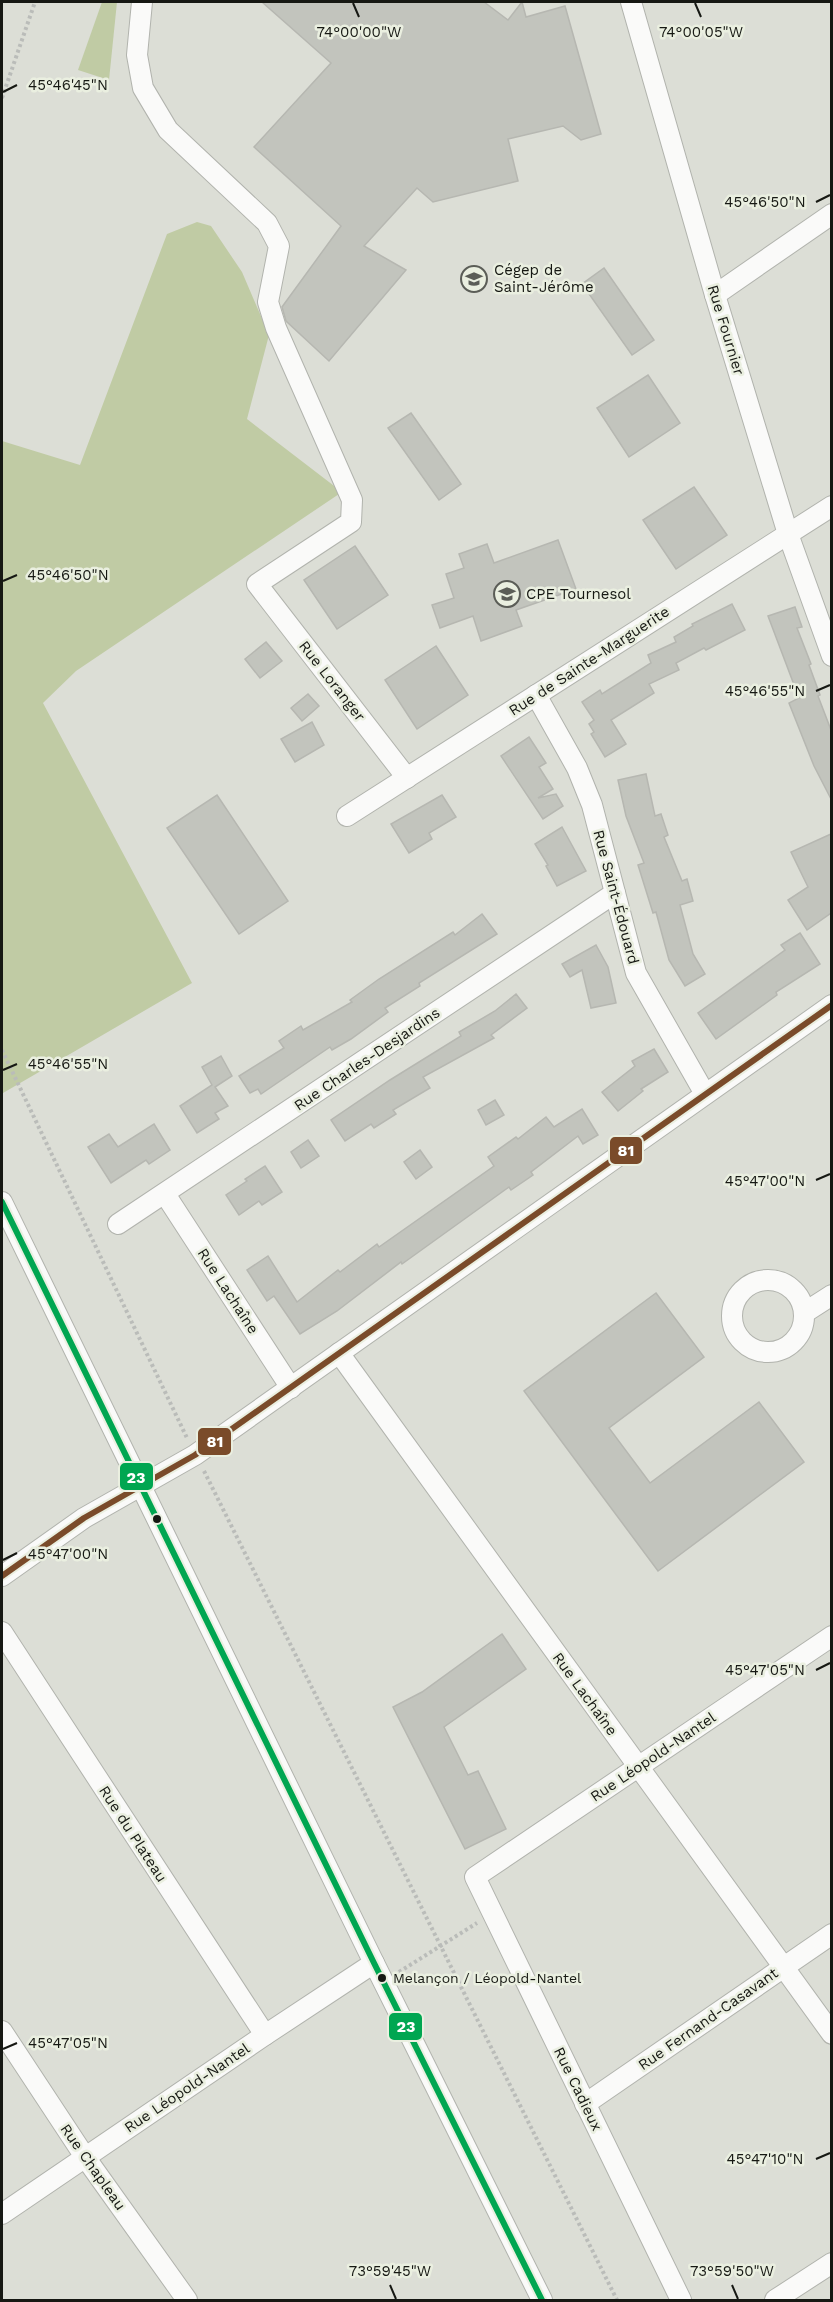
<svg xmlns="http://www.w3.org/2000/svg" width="833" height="2302" font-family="'Work Sans',sans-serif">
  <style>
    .green { fill: #c0cba4 }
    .building { fill: #c2c4bd; stroke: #b6b7b1; stroke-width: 1.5 }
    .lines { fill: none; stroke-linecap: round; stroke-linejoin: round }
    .minor-casing { stroke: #b1b3ad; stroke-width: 22 }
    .path { stroke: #babcb9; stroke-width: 4; stroke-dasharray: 3 3; stroke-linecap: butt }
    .minor { stroke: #fafaf9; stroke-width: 20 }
    .bus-1-casing { stroke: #eaefe0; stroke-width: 10 }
    .bus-2-casing { stroke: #eaefe0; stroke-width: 10 }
    .bus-1 { stroke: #00a651; stroke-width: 6 }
    .bus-2 { stroke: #7a4b2a; stroke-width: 6 }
    .ticks { fill: none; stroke: #161813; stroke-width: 2 }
    .bus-dot { fill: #161813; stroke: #eaefe0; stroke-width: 2 }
    .labels { text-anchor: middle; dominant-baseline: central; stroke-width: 5; stroke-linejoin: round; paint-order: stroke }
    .bus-label { font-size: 14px; fill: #161813; stroke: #eaefe0; text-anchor: start }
    .poi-label { font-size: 15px; fill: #161813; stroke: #eaefe0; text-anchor: start }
    .street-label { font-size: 15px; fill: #161813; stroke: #eaefe0 }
    .ticks-label { font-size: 15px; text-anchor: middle; fill: #161813; stroke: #eaefe0; stroke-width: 5; stroke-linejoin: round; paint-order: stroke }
    .line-badge { stroke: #eaefe0; stroke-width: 2 }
    .badge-label { font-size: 16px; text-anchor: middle; font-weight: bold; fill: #fff }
  </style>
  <rect width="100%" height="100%" fill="#dcded6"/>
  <g class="green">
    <path d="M102,2H117L109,80L78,70Z"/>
    <path d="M197,222L211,226L242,272L269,335L247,419L342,492L76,671L43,703L192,983L3,1093L2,441L80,465L167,234Z"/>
  </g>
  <g class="building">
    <path d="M262,2H484L508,20L522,2L526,17L565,6L601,134L581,140L563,126L508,139L518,181L433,202L417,188L364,246L406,270L329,361L286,321L282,307L341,226L254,147L331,63Z"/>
    <path d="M604,268L654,340L632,355L582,284Z"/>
    <path d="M648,375L680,423L629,457L597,408Z"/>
    <path d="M411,413L461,484L439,500L388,428Z"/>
    <path d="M694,487L727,535L676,569L643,520Z"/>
    <path d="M558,540L576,589L516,610L522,626L481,641L473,616L440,628L432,605L454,598L446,574L464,568L459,554L487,544L494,563Z"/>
    <path d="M355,546L388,595L337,629L304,580Z"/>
    <path d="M732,604L745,630L706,650L704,648L676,663L679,670L649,684L654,693L611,720L626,744L605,757L591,734L594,732L589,724L594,720L582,702L600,690L602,694L651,663L648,655L676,642L674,637L693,626L692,624Z"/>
    <path d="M795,607L802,627L797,628L811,664L809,665L820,695L818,696L831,730V799L814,766L789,703L799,698L768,616Z"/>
    <path d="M266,642L282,661L260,678L245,659Z"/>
    <path d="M436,646L468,695L417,729L385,680Z"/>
    <path d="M308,694L319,706L302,721L291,708Z"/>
    <path d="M312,722L324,745L295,762L281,739Z"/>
    <path d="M529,737L546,763L539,767L553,789L538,798L556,794L563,806L543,819L501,756Z"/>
    <path d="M646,774L655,816L661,814L668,835L664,837L682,881L687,879L693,901L680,905L693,954L705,974L685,986L669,960L656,912L653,913L638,865L644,863L626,816L618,780Z"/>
    <path d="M217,795L288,901L239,934L167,828Z"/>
    <path d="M442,795L456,817L429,833L432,839L409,853L391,824Z"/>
    <path d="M562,827L586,871L557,886L546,866L548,865L535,844Z"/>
    <path d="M831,834V913L807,930L788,900L808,887L791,852Z"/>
    <path d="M482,914L497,934L419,983L420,986L385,1008L388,1012L351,1039L332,1050L330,1047L261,1094L258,1089L250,1093L239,1076L284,1048L279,1041L301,1026L303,1030L352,1002L350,1000L379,979L453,932L455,935Z"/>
    <path d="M800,933L820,964L776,992L777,995L716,1039L698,1013L785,950L781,945Z"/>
    <path d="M596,945L608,967L616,1003L591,1008L582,970L570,977L562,964Z"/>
    <path d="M516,994L527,1008L491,1035L494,1038L423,1077L430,1088L393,1110L396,1114L374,1128L371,1124L345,1141L331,1120L390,1080L461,1036L459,1032L495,1011Z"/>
    <path d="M654,1049L668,1072L641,1089L643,1091L618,1111L602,1092L635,1066L632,1061Z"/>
    <path d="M221,1056L232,1076L215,1087L228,1106L215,1113L219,1119L197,1133L180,1106L212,1085L202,1067Z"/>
    <path d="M495,1100L504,1115L486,1125L478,1110Z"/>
    <path d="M582,1109L598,1135L583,1144L578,1136L531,1172L533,1175L511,1190L509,1187L402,1264L401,1262L337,1311L300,1334L274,1296L267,1301L247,1270L268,1256L297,1302L338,1270L340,1272L377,1244L379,1247L494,1166L488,1157L516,1137L518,1139L546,1117L554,1127Z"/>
    <path d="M154,1124L170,1150L149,1164L146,1160L111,1183L88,1147L109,1134L118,1147Z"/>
    <path d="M308,1140L319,1156L301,1168L291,1152Z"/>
    <path d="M420,1150L432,1167L416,1179L404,1162Z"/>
    <path d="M265,1166L282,1192L262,1205L259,1201L239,1215L226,1195L247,1181L245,1179Z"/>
    <path d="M656,1293L704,1357L609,1428L650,1483L759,1402L804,1462L658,1571L524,1391Z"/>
    <path d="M502,1634L526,1669L444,1727L468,1775L478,1771L506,1829L465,1849L393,1707L422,1692Z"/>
  </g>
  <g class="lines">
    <defs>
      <g id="minor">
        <path d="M142,2L137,55L143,88L168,130L267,223L279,246L268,302L276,328L352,500L351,522L257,584L407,778"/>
        <path d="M631,2L715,295L788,534L832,656"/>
        <path d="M715,295L832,214"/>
        <path d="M536,695L577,768L592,805L636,973L705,1094"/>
        <path d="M347,816L832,506"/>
        <path d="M165,1194L291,1388"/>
        <path d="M2,1202L374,1963L542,2300"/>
        <path d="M118,1224L615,893"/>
        <circle cx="768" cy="1316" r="36"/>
        <path d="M804,1313L832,1295"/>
        <path d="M339,1353L832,2034"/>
        <path d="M2,1576L84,1518L195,1455L832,1005"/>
        <path d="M2,1632L265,2035"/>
        <path d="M2,2031L85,2157L187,2300"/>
        <path d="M585,2104L832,1934"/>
        <path d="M2,2214L265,2035L374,1963"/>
        <path d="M681,2300L475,1877L832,1636"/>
        <path d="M775,2300L832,2263"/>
      </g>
    </defs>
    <use href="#minor" class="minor-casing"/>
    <g class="path">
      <path d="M2,98L35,2"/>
      <path d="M2,1050L187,1438"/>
      <path d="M204,1471L617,2300"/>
      <path d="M399,1972L477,1923"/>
    </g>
    <use href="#minor" class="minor"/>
    <defs>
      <path id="bus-1" d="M2,1202L374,1963L542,2300"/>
      <path id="bus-2" d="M2,1576L84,1518L195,1455L832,1005"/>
    </defs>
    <use href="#bus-1" class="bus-1-casing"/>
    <use href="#bus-2" class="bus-2-casing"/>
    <use href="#bus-1" class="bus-1"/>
    <use href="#bus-2" class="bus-2"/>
  </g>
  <path class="ticks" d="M353,3L359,17M695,3L701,17M3,92L17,85M816,202L830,195M3,581L17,575M816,691L830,685M3,1070L17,1064M816,1180L830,1174M3,1560L17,1553M816,1670L830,1663M3,2049L17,2043M816,2159L830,2153M390,2285L396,2299M732,2285L738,2299"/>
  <defs>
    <symbol id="university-ring" viewBox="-11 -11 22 22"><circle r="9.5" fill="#eaefe0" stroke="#5b5d57" stroke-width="1.5"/><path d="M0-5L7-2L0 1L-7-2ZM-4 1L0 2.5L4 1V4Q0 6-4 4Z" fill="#5b5d57"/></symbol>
    <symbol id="school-ring" viewBox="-11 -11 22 22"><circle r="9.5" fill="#eaefe0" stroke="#5b5d57" stroke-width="1.5"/><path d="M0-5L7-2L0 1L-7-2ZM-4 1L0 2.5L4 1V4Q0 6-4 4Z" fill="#5b5d57"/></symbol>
  </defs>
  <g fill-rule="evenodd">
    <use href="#university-ring" x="459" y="264" width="30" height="30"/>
    <use href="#school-ring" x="492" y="579" width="30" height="30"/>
  </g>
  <g class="bus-dot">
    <circle cx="157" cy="1519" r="5"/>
    <circle cx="382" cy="1978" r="5"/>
  </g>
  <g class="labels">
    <g class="bus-label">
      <text x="393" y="1978">Melançon / Léopold-Nantel</text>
    </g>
    <g class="poi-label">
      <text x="494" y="270">Cégep de<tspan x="494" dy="17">Saint-Jérôme</tspan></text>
      <text x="526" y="594">CPE Tournesol</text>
    </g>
    <g class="street-label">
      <text transform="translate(726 330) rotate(73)">Rue Fournier</text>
      <text transform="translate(589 661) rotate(-33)">Rue de Sainte-Marguerite</text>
      <text transform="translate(332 681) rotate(52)">Rue Loranger</text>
      <text transform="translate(616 897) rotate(75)">Rue Saint-Édouard</text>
      <text transform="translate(367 1059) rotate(-34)">Rue Charles-Desjardins</text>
      <text transform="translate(228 1291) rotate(57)">Rue Lachaîne</text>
      <text transform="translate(585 1694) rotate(54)">Rue Lachaîne</text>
      <text transform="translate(653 1757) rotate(-34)">Rue Léopold-Nantel</text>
      <text transform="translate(133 1834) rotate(57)">Rue du Plateau</text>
      <text transform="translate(708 2019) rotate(-35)">Rue Fernand-Casavant</text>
      <text transform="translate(187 2088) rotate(-34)">Rue Léopold-Nantel</text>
      <text transform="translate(578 2089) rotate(64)">Rue Cadieux</text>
      <text transform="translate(93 2167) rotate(55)">Rue Chapleau</text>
    </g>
  </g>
  <g class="ticks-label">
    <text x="359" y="37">74°00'00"W</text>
    <text x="701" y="37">74°00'05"W</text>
    <text x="68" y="90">45°46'45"N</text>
    <text x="765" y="207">45°46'50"N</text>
    <text x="68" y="580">45°46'50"N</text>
    <text x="765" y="696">45°46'55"N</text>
    <text x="68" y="1069">45°46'55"N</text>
    <text x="765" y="1186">45°47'00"N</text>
    <text x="68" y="1559">45°47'00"N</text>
    <text x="765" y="1675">45°47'05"N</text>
    <text x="68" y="2048">45°47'05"N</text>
    <text x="765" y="2164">45°47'10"N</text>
    <text x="390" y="2276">73°59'45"W</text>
    <text x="732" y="2276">73°59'50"W</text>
  </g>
  <g class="line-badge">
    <rect x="609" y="1136" width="34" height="29" rx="6" fill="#7a4b2a"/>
    <rect x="197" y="1427" width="35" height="29" rx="6" fill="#7a4b2a"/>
    <rect x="119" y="1462" width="35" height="29" rx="6" fill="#00a651"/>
    <rect x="388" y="2012" width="35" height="29" rx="6" fill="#00a651"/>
  </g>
  <g class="badge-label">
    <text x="626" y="1156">81</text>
    <text x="215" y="1447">81</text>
    <text x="136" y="1483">23</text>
    <text x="406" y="2032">23</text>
  </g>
  <rect width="833" height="2302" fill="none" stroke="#161813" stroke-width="6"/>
</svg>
